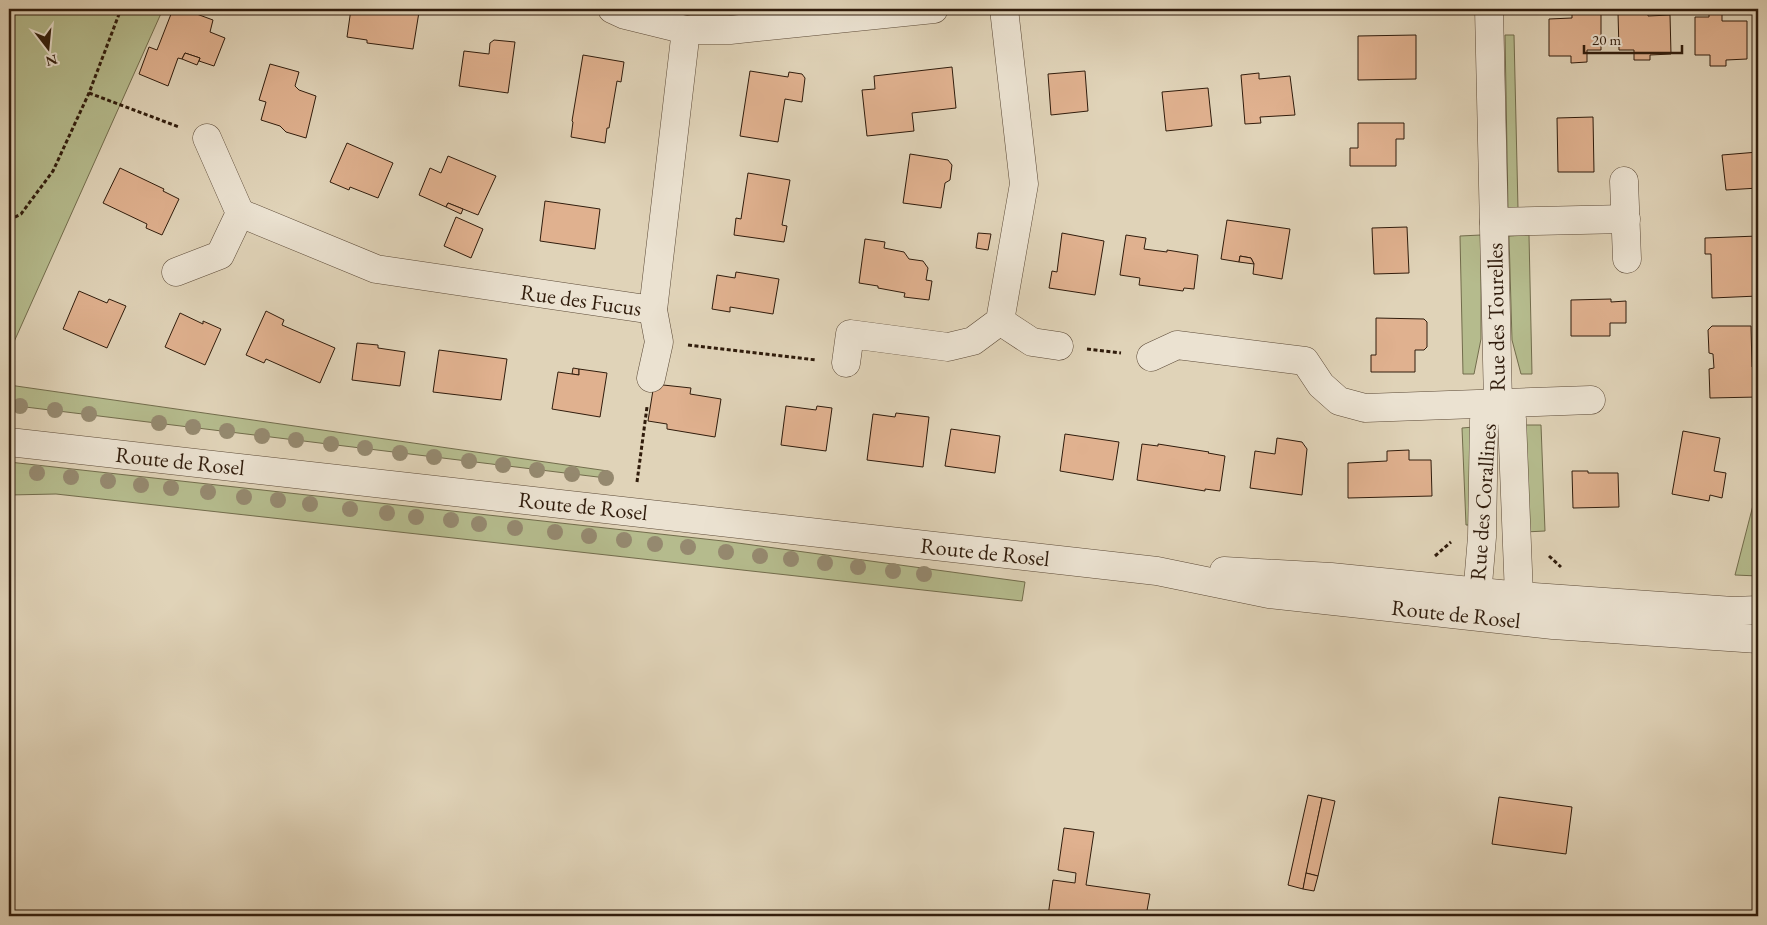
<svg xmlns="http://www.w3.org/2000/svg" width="1767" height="925" font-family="'EB Garamond',serif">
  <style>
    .green { fill: #b5bb8d; stroke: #726c4c }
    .building { fill: #e0b18f; stroke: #301c0c }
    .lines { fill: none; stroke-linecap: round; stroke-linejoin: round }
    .minor-casing { stroke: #5c4a37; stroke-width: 29 }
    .path { stroke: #301c0c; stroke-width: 3; stroke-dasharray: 4 2.5; stroke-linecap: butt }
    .minor { stroke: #ebe2d1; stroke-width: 28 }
    .tree { fill: #95896f }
    .labels { text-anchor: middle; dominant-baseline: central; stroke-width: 4.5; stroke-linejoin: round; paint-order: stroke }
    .street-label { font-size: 22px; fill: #301c0c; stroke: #ebe2d1 }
  </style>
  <rect width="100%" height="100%" fill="#e0d3b8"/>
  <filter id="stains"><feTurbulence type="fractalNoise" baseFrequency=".004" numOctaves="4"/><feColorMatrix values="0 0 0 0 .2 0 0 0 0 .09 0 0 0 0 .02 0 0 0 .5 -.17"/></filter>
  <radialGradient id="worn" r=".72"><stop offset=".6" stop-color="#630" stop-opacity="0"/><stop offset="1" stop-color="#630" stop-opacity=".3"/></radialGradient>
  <g class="green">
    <path d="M9,9H163L9,353Z"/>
    <path d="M1505,35H1514L1518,209H1508Z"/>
    <path d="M1481,235V339L1474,374H1463L1460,236Z"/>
    <path d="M1529,235L1532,374H1521L1512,340L1509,236Z"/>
    <path d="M9,385L608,471L606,478L9,405Z"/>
    <path d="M1522,425H1541L1545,531L1525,532Z"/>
    <path d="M1474,427L1477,525H1466L1462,428Z"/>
    <path d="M9,462L723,541L1025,582L1022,601L56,494L9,495Z"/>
    <path d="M1758,486V576L1735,575Z"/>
  </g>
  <g class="building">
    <path d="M173,9H183L213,20L210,32L225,38L214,66L199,61L200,58L185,53L182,59L178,58L168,86L139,74L149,47L157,50Z"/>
    <path d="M300,9H326L325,12Z"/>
    <path d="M351,9H396L419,12L413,49L367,43V40L347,37Z"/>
    <path d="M1634,9H1648V16L1670,15L1671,54L1650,55V60H1634V50H1619L1618,13L1634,12Z"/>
    <path d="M1572,10H1585V13H1601V50H1587V62L1571,63V56H1549V19L1572,18Z"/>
    <path d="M1709,13H1722V21H1747V59L1726,60V66H1710V55H1695V17H1709Z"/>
    <path d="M1416,35V79L1358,80V36Z"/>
    <path d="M494,40L515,42L508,93L459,86L464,51L489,54L490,43Z"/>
    <path d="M185,53L200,58L197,65L182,59Z"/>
    <path d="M583,55L624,62L621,82L617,81L609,128H607L605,143L571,137L573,122L572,121Z"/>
    <path d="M270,64L299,72L295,86L299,90L316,96L306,138L286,132L280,126L261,120L266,102L259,100Z"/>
    <path d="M952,67L956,108L912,113L914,131L867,136L862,90L875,89L874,76Z"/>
    <path d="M750,71L788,77L789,72L802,74L805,78L802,102L785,99L778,142L740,136Z"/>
    <path d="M1085,71L1088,111L1051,115L1048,74Z"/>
    <path d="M1259,73V79L1290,76L1295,115L1260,117L1261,123L1245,124L1241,75Z"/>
    <path d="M1208,88L1212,126L1166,131L1162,92Z"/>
    <path d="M1593,117L1594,172H1558L1557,118Z"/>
    <path d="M1358,123H1404V139H1396V166H1350V148H1358Z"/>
    <path d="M347,143L393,163L378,198L350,187L349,190L330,182Z"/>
    <path d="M1758,152V188L1726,190L1722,155Z"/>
    <path d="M910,154L948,160L952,165L950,180L945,183L941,208L903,203Z"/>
    <path d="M448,156L496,176L478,215L448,203L446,207L419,195L430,168L441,173Z"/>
    <path d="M120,168L164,189L163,191L179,199L162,235L146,228L147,224L103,203Z"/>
    <path d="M748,173L790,180L782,225L787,226L784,242L734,235L736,218L741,219Z"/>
    <path d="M545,201L600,209L595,249L540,241Z"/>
    <path d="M448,203L463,209L461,214L446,207Z"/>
    <path d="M456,217L483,229L471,258L444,246Z"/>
    <path d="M1227,220L1290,229L1282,279L1253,274L1254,264L1251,258L1240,256L1239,262L1221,259Z"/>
    <path d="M1407,227L1409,273L1374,274L1372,228Z"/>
    <path d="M978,233L991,234L988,250L976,248Z"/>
    <path d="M1062,233L1104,241L1095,295L1049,288L1052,271L1057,272Z"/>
    <path d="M1126,235L1146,238L1144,249L1167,252V250L1198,255L1194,289L1184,288L1183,291L1139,285L1140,278L1120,275Z"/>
    <path d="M1758,236V296L1712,298L1711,254H1705V238Z"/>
    <path d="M865,239L885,242L884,248L904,252L909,259L923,261L928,268L926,280L932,281L929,300L904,297L905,293L878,288V286L859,283Z"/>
    <path d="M1240,256L1251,258L1254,264L1239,262Z"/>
    <path d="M736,272L779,279L773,314L730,307V312L712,309L717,275L735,278Z"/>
    <path d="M79,291L107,303L109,299L126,306L107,348L63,329Z"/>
    <path d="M1611,299V302L1626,301V323H1610V336H1571V300Z"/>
    <path d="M266,311L284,320L282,325L335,348L320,383L266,359L264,363L246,355Z"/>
    <path d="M180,313L203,324V321L221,329L205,365L165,347Z"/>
    <path d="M1376,318L1424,319L1427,322V347L1424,350H1415V372H1371V355H1376Z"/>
    <path d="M1712,326H1751L1752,367H1758V397L1710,398L1709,369L1714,368L1713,354L1709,353L1708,330Z"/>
    <path d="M357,343L378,345V348L405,352L400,386L352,380Z"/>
    <path d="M439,350L507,359L501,400L433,392Z"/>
    <path d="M573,368L579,369V375L572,374Z"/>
    <path d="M579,369L607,373L600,417L552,409L558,372L579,375Z"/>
    <path d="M654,384L691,388L690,394L721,399L715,437L667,429V424L648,421Z"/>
    <path d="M786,406L816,410L817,406L832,408L826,451L781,445Z"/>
    <path d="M896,413L929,417L923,467L867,460L873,414L895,417Z"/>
    <path d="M951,429L1000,436L995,473L945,466Z"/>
    <path d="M1683,431L1720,438L1714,471L1726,473L1722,498L1710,495L1709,501L1672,494Z"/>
    <path d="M1065,434L1119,442L1113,480L1060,471Z"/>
    <path d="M1277,438L1302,442L1307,449L1302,495L1250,488L1255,451L1275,454Z"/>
    <path d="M1142,444L1158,446V444L1209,452L1208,453L1225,456L1220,491L1205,489V491L1137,480Z"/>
    <path d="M1409,450V460H1431L1432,496L1348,498V463L1387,461V451Z"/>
    <path d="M1572,471H1588V473H1618L1619,507L1573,508Z"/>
    <path d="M1308,795L1322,798L1303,889L1288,885Z"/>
    <path d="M1499,797L1572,807L1566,854L1492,844Z"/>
    <path d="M1322,798L1335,801L1318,876L1306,873Z"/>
    <path d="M1064,828L1094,832L1086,885L1150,894L1146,916H1048L1053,880L1075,883L1076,873L1058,870Z"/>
    <path d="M1306,873L1318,876L1314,891L1303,889Z"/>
    <path d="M1482,912L1496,914V916H1481Z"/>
  </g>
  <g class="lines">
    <defs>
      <g id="minor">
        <path d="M612,9L625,15L686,30H730L934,9"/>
        <path d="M1489,9L1498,403L1512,419L1520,621"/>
        <path d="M1624,181L1627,259"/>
        <path d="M240,213L376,269L653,310L686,30"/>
        <path d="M1494,222L1626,219"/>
        <path d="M176,272L220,255L240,213L207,138"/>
        <path d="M1000,321L1032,342L1059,346"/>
        <path d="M1151,357L1177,345L1305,361L1321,385L1339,401L1365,408L1591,400"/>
        <path d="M846,363L850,334L948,347L973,341L1000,321L1024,184L1004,9"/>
        <path d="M651,378L659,342L653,310"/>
        <path d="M9,442L1157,571L1269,594L1553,625L1758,639"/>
        <path d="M1224,571L1331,577L1520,596L1733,611L1758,610"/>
        <path d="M1476,608L1482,537L1484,420L1498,403"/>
      </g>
    </defs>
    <use href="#minor" class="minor-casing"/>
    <g class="path">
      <path d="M89,93L179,127"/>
      <path d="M9,220L21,214L53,171L89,93L121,9"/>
      <path d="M688,345L816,360"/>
      <path d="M1087,349L1121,353"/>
      <path d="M637,482L647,407"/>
      <path d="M1435,556L1451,542"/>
      <path d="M1549,556L1561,567"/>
    </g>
    <use href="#minor" class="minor"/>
  </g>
  <g class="tree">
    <circle cx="20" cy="406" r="8"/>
    <circle cx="55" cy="410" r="8"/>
    <circle cx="89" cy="414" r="8"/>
    <circle cx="159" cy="423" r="8"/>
    <circle cx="193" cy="427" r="8"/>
    <circle cx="227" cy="431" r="8"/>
    <circle cx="262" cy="436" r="8"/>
    <circle cx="296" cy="440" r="8"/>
    <circle cx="331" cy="444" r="8"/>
    <circle cx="365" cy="448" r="8"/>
    <circle cx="400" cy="453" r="8"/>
    <circle cx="434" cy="457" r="8"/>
    <circle cx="469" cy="461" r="8"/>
    <circle cx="503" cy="465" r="8"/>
    <circle cx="537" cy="470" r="8"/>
    <circle cx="37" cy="473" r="8"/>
    <circle cx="572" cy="474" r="8"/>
    <circle cx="71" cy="477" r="8"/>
    <circle cx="606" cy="478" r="8"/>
    <circle cx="108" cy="481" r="8"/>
    <circle cx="141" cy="485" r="8"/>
    <circle cx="171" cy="488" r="8"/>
    <circle cx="208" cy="492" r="8"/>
    <circle cx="244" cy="497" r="8"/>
    <circle cx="278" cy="500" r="8"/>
    <circle cx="310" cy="504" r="8"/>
    <circle cx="350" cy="509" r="8"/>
    <circle cx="387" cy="513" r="8"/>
    <circle cx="416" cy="517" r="8"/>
    <circle cx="451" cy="520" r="8"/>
    <circle cx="479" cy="524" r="8"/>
    <circle cx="515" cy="528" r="8"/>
    <circle cx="555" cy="532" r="8"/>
    <circle cx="589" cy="536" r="8"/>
    <circle cx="624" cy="540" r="8"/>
    <circle cx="655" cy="544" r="8"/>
    <circle cx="688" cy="547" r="8"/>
    <circle cx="726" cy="552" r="8"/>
    <circle cx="760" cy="556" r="8"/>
    <circle cx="791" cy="559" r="8"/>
    <circle cx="825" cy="563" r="8"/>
    <circle cx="858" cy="567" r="8"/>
    <circle cx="893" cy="571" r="8"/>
    <circle cx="924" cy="574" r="8"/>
  </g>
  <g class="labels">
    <g class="street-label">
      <text transform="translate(581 300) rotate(8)">Rue des Fucus</text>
      <text transform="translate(1496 317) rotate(-91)">Rue des Tourelles</text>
      <text transform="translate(180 461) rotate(6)">Route de Rosel</text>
      <text transform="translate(1483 502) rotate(-86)">Rue des Corallines</text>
      <text transform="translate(583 506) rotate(6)">Route de Rosel</text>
      <text transform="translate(985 552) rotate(6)">Route de Rosel</text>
      <text transform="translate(1456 614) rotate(6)">Route de Rosel</text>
    </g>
  </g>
  <rect width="1767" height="925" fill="none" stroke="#e0d3b8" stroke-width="30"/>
  <rect x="10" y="10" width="1747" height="905" fill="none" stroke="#301c0c" stroke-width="2.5"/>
  <rect x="15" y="15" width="1737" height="895" fill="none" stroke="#301c0c"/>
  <g transform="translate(48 48) rotate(164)" stroke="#ebe2d1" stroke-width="4" paint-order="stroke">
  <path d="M0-4L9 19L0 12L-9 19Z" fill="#301c0c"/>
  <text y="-8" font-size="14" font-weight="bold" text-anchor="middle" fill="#301c0c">N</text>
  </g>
  <path d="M1584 45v8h98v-8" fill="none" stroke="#301c0c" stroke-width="2.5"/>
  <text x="1592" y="45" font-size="15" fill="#301c0c" stroke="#ebe2d1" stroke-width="4" paint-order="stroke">20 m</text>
  <rect width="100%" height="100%" filter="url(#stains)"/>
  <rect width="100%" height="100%" fill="url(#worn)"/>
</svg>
